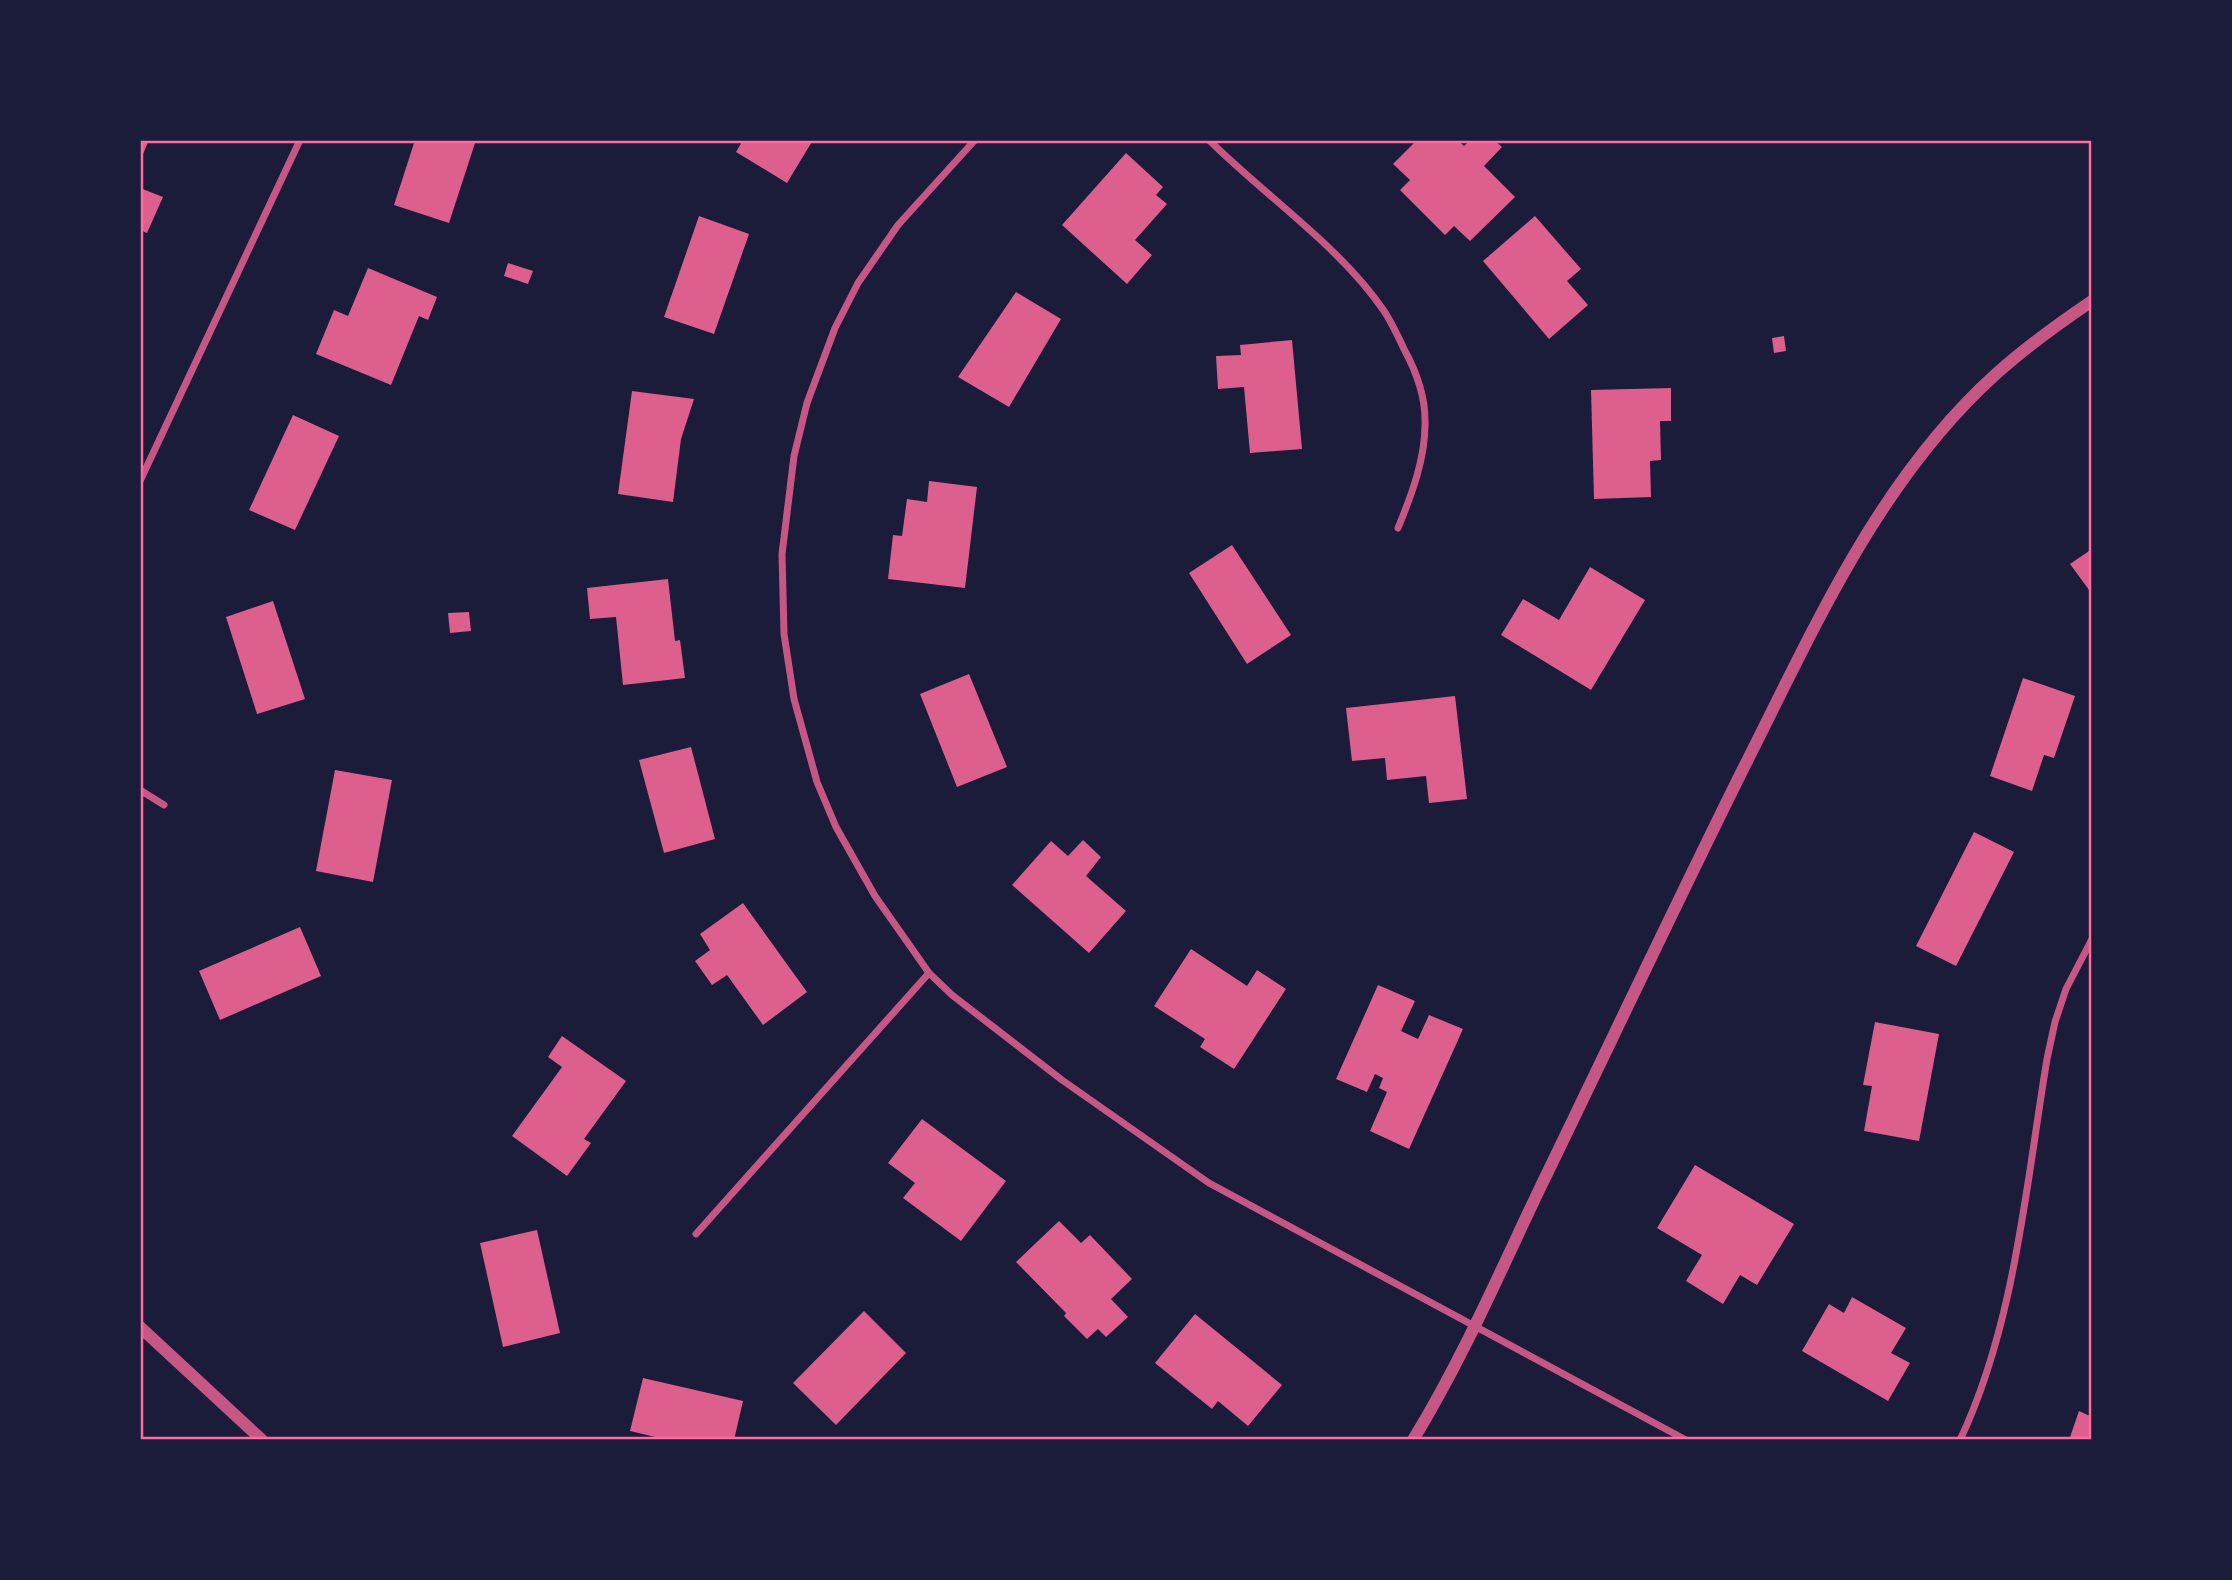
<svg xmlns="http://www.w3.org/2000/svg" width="2232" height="1580" font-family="'Libre Baskerville',serif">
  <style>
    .building { fill: #dd5f8e }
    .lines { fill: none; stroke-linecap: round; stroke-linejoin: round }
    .minor { stroke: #c65784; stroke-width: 7 }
    .tertiary { stroke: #c65784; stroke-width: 12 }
    .neatline { fill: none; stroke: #ff6b9d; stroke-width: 2.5 }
  </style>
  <rect width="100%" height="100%" fill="#1b1b3a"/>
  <g class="building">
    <path d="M140,140H149L140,161Z"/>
    <path d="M415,140H476L449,223L394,205Z"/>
    <path d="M743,140H813L787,183L736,152Z"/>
    <path d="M1417,140H1458L1464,146L1470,140H1494L1502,147L1484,166L1515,197L1470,241L1454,226L1445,235L1400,190L1410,180L1393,164Z"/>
    <path d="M1126,153L1163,187L1156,195L1167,204L1135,240L1152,255L1127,284L1062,225Z"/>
    <path d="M140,188L163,197L147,233L140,230Z"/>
    <path d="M699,216L749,234L714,334L664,317Z"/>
    <path d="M1535,216L1581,269L1567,281L1588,305L1549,339L1483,261Z"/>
    <path d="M508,263L533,271L528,284L504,276Z"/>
    <path d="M368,268L437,297L428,320L419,316L391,385L316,354L334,310L348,316Z"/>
    <path d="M1016,292L1061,319L1009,407L958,377Z"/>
    <path d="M1784,336L1786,351L1774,353L1772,338Z"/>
    <path d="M1292,340L1302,449L1250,453L1244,387L1218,389L1216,356L1241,355L1240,345Z"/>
    <path d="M1671,388V421H1660L1661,460L1650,461L1651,497L1594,499L1591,390Z"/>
    <path d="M632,391L694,399L681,439L673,502L618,494Z"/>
    <path d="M293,415L339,436L295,530L249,510Z"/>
    <path d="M929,481L977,487L965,588L888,579L893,535L902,536L907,499L927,502Z"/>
    <path d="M1232,545L1291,635L1247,664L1189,573Z"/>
    <path d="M2092,549V594L2070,564Z"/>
    <path d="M1590,567L1645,600L1591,690L1501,635L1523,599L1559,620Z"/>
    <path d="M668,579L675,641L680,640L685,678L623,685L616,617L590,619L587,588Z"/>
    <path d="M273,601L305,699L257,714L226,617Z"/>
    <path d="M469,612L471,631L450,633L448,613Z"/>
    <path d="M969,674L1007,767L957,787L920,694Z"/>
    <path d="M2023,678L2075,696L2054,758L2044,755L2032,791L1990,776Z"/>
    <path d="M1455,696L1467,799L1429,803L1426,776L1387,780L1385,758L1352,761L1346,708Z"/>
    <path d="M691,747L715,839L664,853L639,760Z"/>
    <path d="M335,770L392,780L373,882L316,871Z"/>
    <path d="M1974,832L2014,852L1956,966L1916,946Z"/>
    <path d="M1083,840L1101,857L1086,876L1126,911L1089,953L1012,885L1051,841L1068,856Z"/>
    <path d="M743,903L807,992L763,1025L727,975L712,985L695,961L710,950L700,934Z"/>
    <path d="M300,927L321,976L220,1020L199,971Z"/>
    <path d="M1191,949L1247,986L1257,970L1286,989L1234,1069L1200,1047L1205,1039L1154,1006Z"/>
    <path d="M1378,985L1415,1001L1401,1031L1418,1039L1429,1015L1463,1029L1409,1149L1370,1131L1387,1092L1379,1088L1383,1078L1375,1074L1367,1092L1336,1079Z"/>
    <path d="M1875,1022L1939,1034L1919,1141L1864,1131L1872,1086L1863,1085Z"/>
    <path d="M562,1036L626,1081L584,1139L591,1143L567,1176L512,1136L562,1067L548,1057Z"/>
    <path d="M922,1119L1006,1181L961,1241L903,1198L915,1183L888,1163Z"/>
    <path d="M1695,1165L1794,1224L1757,1285L1740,1275L1723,1304L1686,1281L1702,1255L1657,1228Z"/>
    <path d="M1059,1221L1081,1243L1090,1235L1132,1279L1111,1299L1128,1317L1106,1337L1098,1329L1087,1339L1064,1316L1066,1313L1016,1262Z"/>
    <path d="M537,1230L560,1333L503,1347L480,1243Z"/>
    <path d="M1852,1297L1906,1328L1891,1353L1910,1363L1888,1401L1802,1351L1829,1304L1844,1313Z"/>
    <path d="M864,1311L906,1353L836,1425L793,1383Z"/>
    <path d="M1195,1314L1282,1385L1248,1426L1218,1401L1212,1409L1155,1363Z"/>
    <path d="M643,1378L743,1401L734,1440H668L630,1431Z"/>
    <path d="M2079,1411L2092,1417V1440H2069Z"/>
  </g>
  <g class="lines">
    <g class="minor">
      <path d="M975,140L898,225L858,283L835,328L807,403L794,456L782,554L784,634L794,699L817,782L836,827L875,896L929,973L952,995L1062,1080L1209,1183L1686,1440"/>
      <path d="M1209,140C1264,195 1341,247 1384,311C1392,323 1398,336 1404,349C1416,371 1425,394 1425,420C1426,457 1412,494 1398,528"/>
      <path d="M140,481L300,140"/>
      <path d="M140,790L164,805"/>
      <path d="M696,1234L929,973"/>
      <path d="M1960,1440C2015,1324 2026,1185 2047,1059L2055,1022L2066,989L2092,939"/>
    </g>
    <g class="tertiary">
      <path d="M140,1327L262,1440"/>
      <path d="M1413,1440C1462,1360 1500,1272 1540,1188C1608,1048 1674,908 1743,769C1813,631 1878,480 1996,374C2026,347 2058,324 2092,301"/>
    </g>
  </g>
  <rect width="2232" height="1580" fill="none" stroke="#1b1b3a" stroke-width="284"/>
  <rect x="142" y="142" width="1948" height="1296" class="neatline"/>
</svg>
